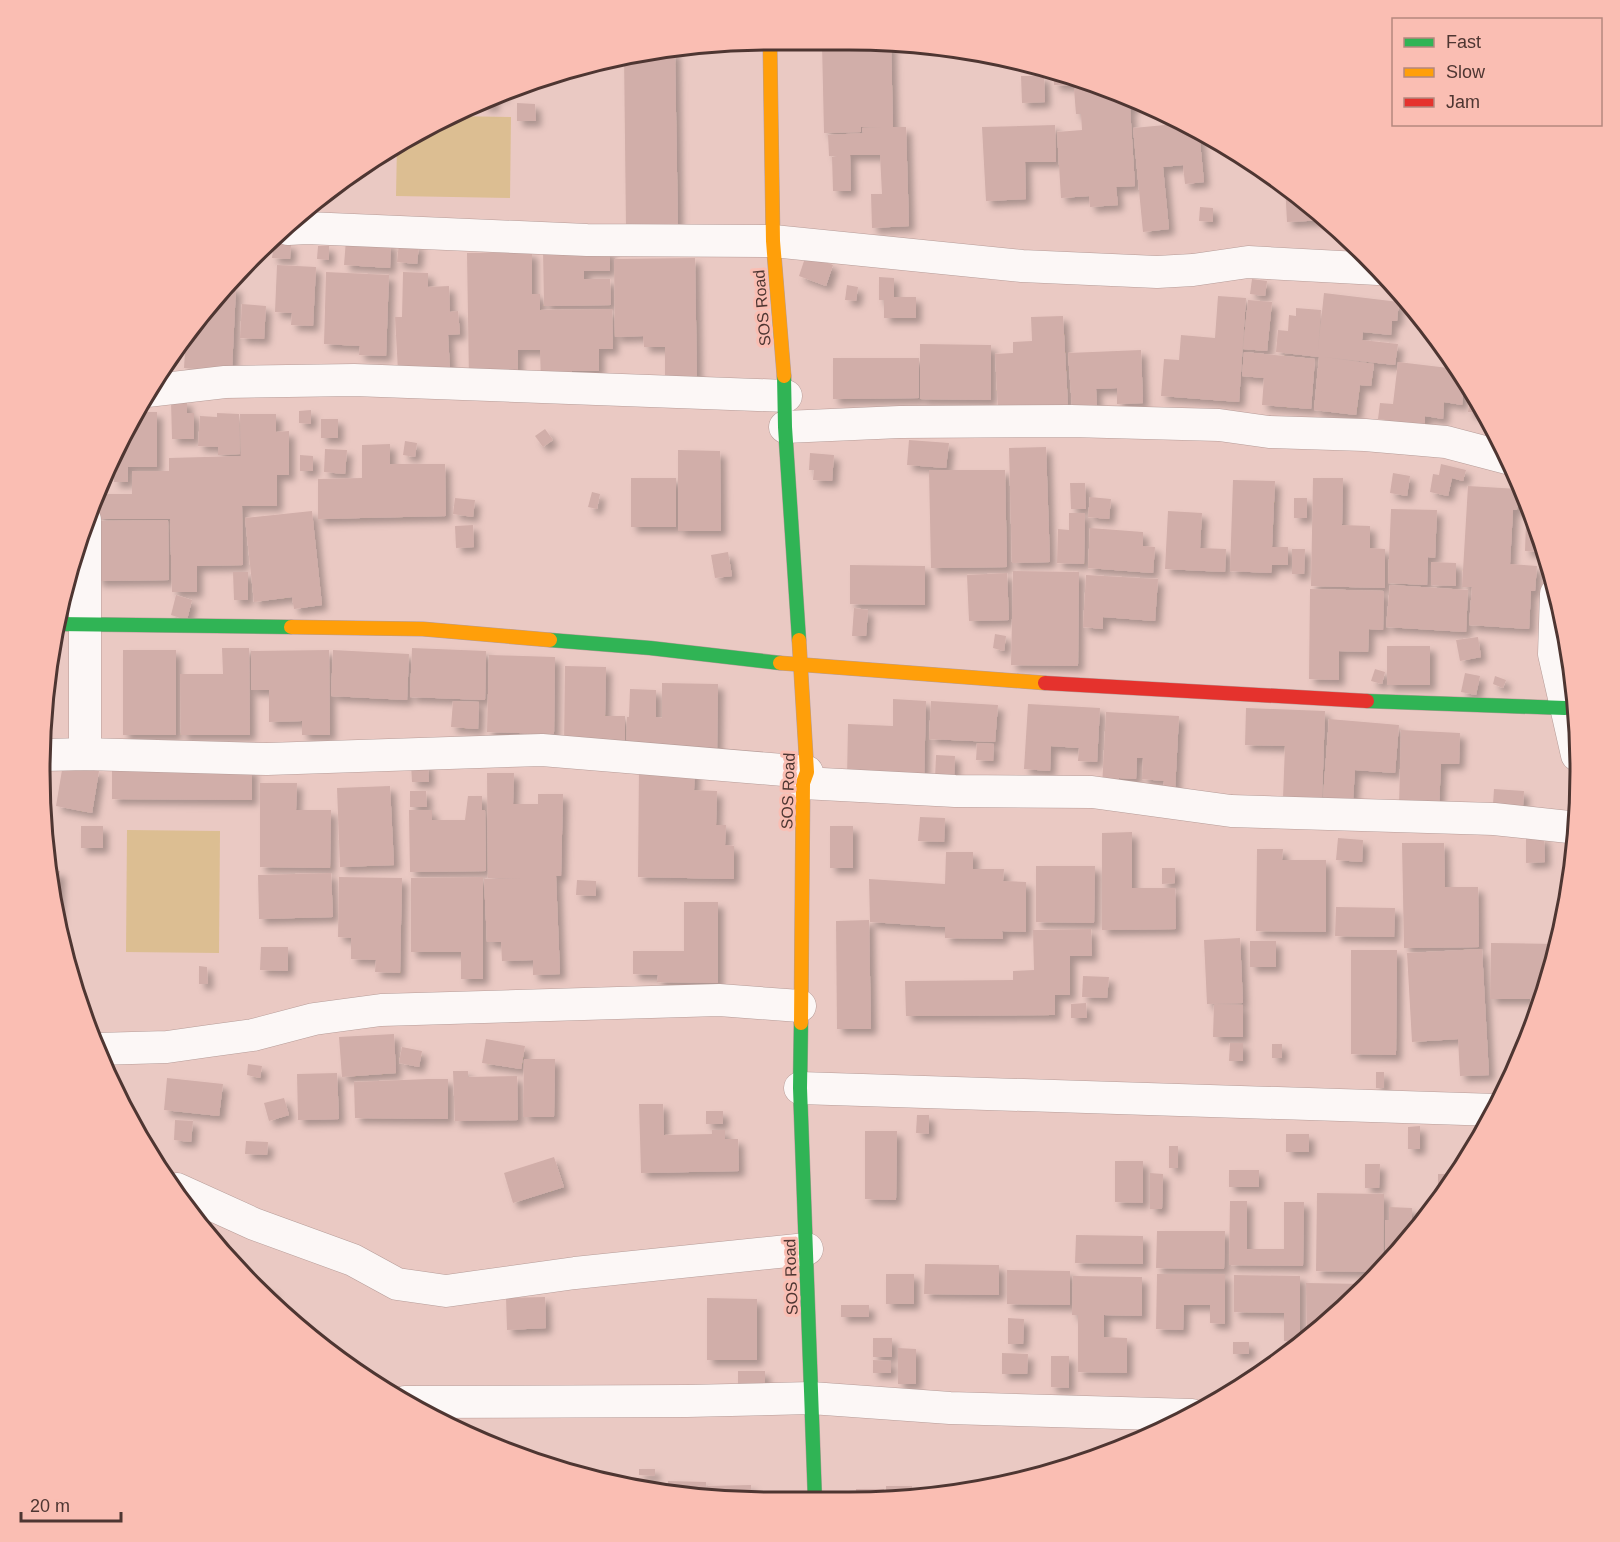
<svg xmlns="http://www.w3.org/2000/svg" width="1620" height="1542" font-family="Arial,sans-serif">
  <style>
    .green { fill: #dcbe92 }
    .building { fill: #d1aea9; filter: url(#shadow) }
    .lines { fill: none; stroke-linecap: round; stroke-linejoin: round }
    .street-casing { stroke: #b69c98; stroke-width: 33 }
    .fast-casing { stroke: #b69c98; stroke-width: 15 }
    .slow-casing { stroke: #b69c98; stroke-width: 15 }
    .jam-casing { stroke: #b69c98; stroke-width: 15 }
    .street { stroke: #fcf7f6; stroke-width: 32 }
    .fast { stroke: #30b455; stroke-width: 14 }
    .slow { stroke: #ff9f0a; stroke-width: 14 }
    .jam { stroke: #e5322d; stroke-width: 14 }
    .labels { text-anchor: middle; dominant-baseline: central; stroke-width: 6; stroke-linejoin: round; paint-order: stroke }
    .street-label { font-size: 16px; fill: #4e3632; stroke: #fabeb3 }
    .rim { fill: none; stroke: #4e3632; stroke-width: 3 }
  </style>
  <defs>
    <filter id="shadow"><feDropShadow dx="5.5" dy="5.5" stdDeviation="3" flood-color="#0004"/></filter>
  </defs>
  <rect width="100%" height="100%" fill="#eac9c3"/>
  <g class="green">
    <path d="M451,116L511,117L510,198L396,196L397,145Z"/>
    <path d="M127,830L220,831L219,953L126,952Z"/>
  </g>
  <g class="building">
    <path d="M891,41L893,127H906L909,226L872,228L871,194H882L880,155H850L851,191H833L832,157L838,156H829L828,135L864,133L862,132V128L881,127H861V132L824,133L822,44Z"/>
    <path d="M675,51L678,230H626L624,54Z"/>
    <path d="M1054,70L1096,86L1054,85Z"/>
    <path d="M1021,76H1044L1045,102L1022,103Z"/>
    <path d="M1101,87L1135,100V107H1130L1135,186L1116,187L1118,205L1090,207L1089,196L1061,198L1057,132L1082,130L1081,114H1076L1074,89Z"/>
    <path d="M503,91V96H493L494,106H483V99Z"/>
    <path d="M517,103L535,104L536,121H517Z"/>
    <path d="M1187,123L1199,131L1204,182L1185,184L1183,165L1163,167L1169,229L1143,232L1133,128Z"/>
    <path d="M1055,125L1056,162H1025L1026,199L986,201L982,127Z"/>
    <path d="M1285,184L1295,190L1327,220L1287,222Z"/>
    <path d="M1200,207L1213,208V222L1199,221Z"/>
    <path d="M346,240L391,243L390,268L344,265Z"/>
    <path d="M274,243L291,244L290,259L272,258Z"/>
    <path d="M399,243L419,245L417,264L397,262Z"/>
    <path d="M318,246H329V260L317,259Z"/>
    <path d="M543,250H610V271H584V279H610L611,305L544,306Z"/>
    <path d="M532,252V294H540V310L612,309L613,349H599V371H572V382H541L540,350H518V381H469L467,253Z"/>
    <path d="M806,255L833,265L826,286L799,276Z"/>
    <path d="M695,258L697,380H665V347H644L643,336L615,337L614,259Z"/>
    <path d="M277,265L316,267L313,326L291,325L292,313L275,312Z"/>
    <path d="M326,272L389,275L386,356L359,355L360,346L324,344Z"/>
    <path d="M403,272L428,273V287L449,286L450,312L458,311L460,334L448,335L450,369L398,371L395,317H402Z"/>
    <path d="M879,277L894,278V297H916V318H884V300H879Z"/>
    <path d="M1252,279L1267,281L1265,296L1250,294Z"/>
    <path d="M847,285L858,287L856,301L845,300Z"/>
    <path d="M223,286L236,287L232,370L184,368L186,337Z"/>
    <path d="M1324,293L1399,302L1397,321H1392L1391,335L1363,332L1362,340L1398,344L1395,365L1324,357L1374,364L1371,386L1360,385L1356,415L1314,410L1319,357L1276,352L1278,330L1288,331L1289,315L1296,316V308L1321,310L1318,350Z"/>
    <path d="M1218,296L1246,298L1239,402L1161,396L1164,359L1179,360L1181,335L1215,338Z"/>
    <path d="M1248,300L1272,302L1267,351L1243,349Z"/>
    <path d="M242,304L266,306L264,339L240,338Z"/>
    <path d="M1063,316L1068,406L998,409L995,354L1013,353V342L1032,341L1031,317Z"/>
    <path d="M920,344L991,345V400L920,399Z"/>
    <path d="M1141,350L1143,403L1117,404V388L1096,389L1097,406L1072,407L1068,353Z"/>
    <path d="M1244,352L1315,359L1311,409L1262,405L1264,378L1242,376Z"/>
    <path d="M833,358H919V398L833,399Z"/>
    <path d="M1398,362L1457,369L1465,379L1462,405L1444,402L1443,419L1425,416V425L1378,419L1380,403L1393,404Z"/>
    <path d="M1471,388L1483,405L1487,414L1468,412Z"/>
    <path d="M171,401H187V413H194V439H172Z"/>
    <path d="M311,410V424L299,423V411Z"/>
    <path d="M134,412H157V467H128V482H114V464H110Z"/>
    <path d="M217,413L239,414L240,454L218,455V447L198,446L200,416L217,417Z"/>
    <path d="M240,414H276V432L289,431V475H277V506H242L243,565L197,566V592H172L170,519H97V494H132V471H169V458L241,456Z"/>
    <rect x="321" y="419" width="17" height="19"/>
    <path d="M545,429L553,440L543,447L535,436Z"/>
    <path d="M909,440L949,443L946,468L907,465Z"/>
    <path d="M405,441L417,443L415,457L403,455Z"/>
    <path d="M390,444V464H445L446,516L318,519V479L362,478V445Z"/>
    <path d="M1046,447L1050,562L1012,563L1009,448Z"/>
    <path d="M325,449L347,450L345,474L324,472Z"/>
    <path d="M678,450L720,451L721,531H678Z"/>
    <path d="M810,453L834,455L832,481L813,480L814,470H809Z"/>
    <path d="M300,455L313,456V471H300Z"/>
    <path d="M1441,464L1466,470L1463,481L1452,478L1448,496L1430,492L1433,474L1439,475Z"/>
    <path d="M929,470H1005L1007,567L931,568Z"/>
    <path d="M1393,473L1410,476L1407,496L1390,493Z"/>
    <rect x="631" y="478" width="45" height="49"/>
    <path d="M1313,478H1343L1342,525L1370,526V548L1385,549V588L1311,586Z"/>
    <path d="M1233,480L1275,481L1272,547H1288V565H1272L1271,573L1230,571Z"/>
    <path d="M1070,483H1085L1086,509H1071Z"/>
    <path d="M1468,486L1519,489L1517,510H1513L1510,564L1537,566L1535,591H1531L1529,629L1469,625L1472,587H1462Z"/>
    <path d="M592,492L600,494L597,509L588,507Z"/>
    <path d="M1090,497L1111,499L1109,519L1088,517Z"/>
    <path d="M455,498L475,500L473,517L453,514Z"/>
    <rect x="1294" y="498" width="13" height="20"/>
    <path d="M1391,509L1437,510L1435,558L1428,557L1427,585L1388,583Z"/>
    <path d="M312,511L322,605L294,609L292,597L254,602L245,518Z"/>
    <path d="M1168,511L1202,513L1200,548L1226,549L1225,572L1165,569Z"/>
    <path d="M1069,513H1085L1084,564L1057,563L1058,529L1069,530Z"/>
    <path d="M168,520L169,580L97,581L96,521Z"/>
    <path d="M1526,521H1536L1537,525L1536,552L1525,551Z"/>
    <path d="M473,525L474,547L456,548L455,526Z"/>
    <path d="M1090,528L1143,532V546L1155,547L1153,573L1088,568Z"/>
    <path d="M1292,549H1305L1304,574H1292Z"/>
    <path d="M728,552L732,576L715,578L711,555Z"/>
    <path d="M1431,562L1456,563V586L1431,585Z"/>
    <path d="M850,565L925,566V605L850,604Z"/>
    <path d="M1013,571L1079,572L1078,666L1011,665Z"/>
    <path d="M233,572H248V600H234Z"/>
    <path d="M1007,573L1009,620L969,621L967,575Z"/>
    <path d="M1086,575L1158,579L1155,621L1103,617V629L1083,627Z"/>
    <path d="M1390,585L1468,590L1466,632L1386,627Z"/>
    <path d="M1310,589L1384,591L1383,630L1369,629L1368,652L1339,651V680L1309,679Z"/>
    <path d="M176,595L192,600L187,620L171,615Z"/>
    <path d="M854,608L868,610L866,636H852Z"/>
    <path d="M995,634L1006,636L1004,651L993,648Z"/>
    <path d="M1478,637L1481,657L1460,661L1456,640Z"/>
    <rect x="1387" y="646" width="43" height="39"/>
    <path d="M222,648H249L250,735H181L180,674H223Z"/>
    <path d="M412,648L486,651L485,700L410,697Z"/>
    <rect x="123" y="650" width="53" height="85"/>
    <path d="M329,650L330,735H302V721L269,722V690H251V651Z"/>
    <path d="M333,650L409,654L407,700L331,696Z"/>
    <path d="M489,655L555,657L554,734L487,732Z"/>
    <path d="M565,666L606,667L605,716H625V747L564,746Z"/>
    <path d="M1375,669L1385,672L1382,684L1371,681Z"/>
    <path d="M1465,673L1480,676L1476,695L1461,692Z"/>
    <path d="M1495,676L1506,680L1503,688L1493,684Z"/>
    <path d="M662,683L718,684L717,752L626,751L627,717H629L630,689L656,690V717L662,718Z"/>
    <path d="M893,699L926,701L924,782L847,779L848,724L893,726Z"/>
    <path d="M453,701L479,702L478,729L451,727Z"/>
    <path d="M931,701L998,705L995,742L929,739Z"/>
    <path d="M1028,704L1100,708L1097,762L1078,761L1079,748L1051,746L1050,771L1024,769Z"/>
    <path d="M1246,708L1325,711L1322,800L1283,798L1285,746L1245,745Z"/>
    <path d="M1106,712L1179,716L1175,791L1163,790L1164,781L1142,779L1143,758H1137L1136,779L1119,778V788L1102,787Z"/>
    <path d="M1329,719L1399,725L1395,773L1355,770L1353,800L1323,797Z"/>
    <path d="M1401,730L1460,733L1459,764H1441L1439,808L1399,807Z"/>
    <path d="M977,743L994,744L993,761L976,760Z"/>
    <path d="M936,755L955,756L954,779L935,778Z"/>
    <path d="M428,763L429,782H412L411,764Z"/>
    <path d="M63,764L99,771L92,813L56,806Z"/>
    <path d="M639,765L695,766L694,790L717,791L716,825H726L725,845L734,846V879L638,877Z"/>
    <path d="M112,766L252,768V800L112,799Z"/>
    <path d="M487,773H514L513,804H538V794H563L561,876H556L560,974L533,975V960L502,961L501,942H487L484,879L522,878H488Z"/>
    <path d="M260,783H297L296,810H331L330,868L260,867Z"/>
    <path d="M390,786L394,865L340,867L337,788Z"/>
    <path d="M1494,789L1524,791L1523,806L1493,805Z"/>
    <path d="M410,791H426L427,807H410Z"/>
    <path d="M468,796H482V810H485L486,871L410,872L409,810H432V820H465Z"/>
    <path d="M920,817L945,818L944,842L918,841Z"/>
    <rect x="81" y="826" width="22" height="22"/>
    <rect x="830" y="826" width="23" height="42"/>
    <path d="M1132,832V888H1175L1176,929L1102,930V833Z"/>
    <path d="M1526,837H1544L1545,862L1526,863Z"/>
    <path d="M1338,838L1363,840L1362,862L1336,860Z"/>
    <path d="M1402,843H1444L1445,887H1478L1479,947L1404,948Z"/>
    <path d="M1257,849H1283L1282,860H1326V932L1256,931Z"/>
    <path d="M946,852H973V869H1004L1003,881L1026,882V932L1002,931L1003,939L945,938V927L870,922L869,879L945,884Z"/>
    <path d="M1036,866H1095L1094,923L1036,922Z"/>
    <path d="M1162,868H1175V883L1162,884Z"/>
    <path d="M46,871H60L59,922H58Z"/>
    <path d="M331,873L333,917L259,919L258,875Z"/>
    <path d="M339,877L402,878L400,973L375,972L376,960L351,959V938L338,937Z"/>
    <path d="M483,877V979H461V952H411V878Z"/>
    <path d="M577,880L596,881V896L576,895Z"/>
    <path d="M684,902H718V983L657,982L658,975L633,974V951H684Z"/>
    <path d="M1336,907L1395,908L1394,937L1335,936Z"/>
    <path d="M869,920L871,1029H837L836,921Z"/>
    <path d="M1091,929L1092,956H1070V995H1055V1015L906,1016L905,981L1013,980V971L1034,970L1033,930Z"/>
    <path d="M1240,938L1243,1003L1207,1004L1204,940Z"/>
    <rect x="1250" y="941" width="26" height="26"/>
    <path d="M1491,943L1559,944L1556,961L1530,1029V999H1490Z"/>
    <path d="M261,947H288V971L260,970Z"/>
    <path d="M1482,949L1489,1075L1460,1076L1458,1039L1412,1042L1407,953Z"/>
    <path d="M1351,950H1397L1396,1055L1351,1054Z"/>
    <path d="M199,966L207,967L208,984H199Z"/>
    <path d="M1083,976L1109,977L1107,998L1082,997Z"/>
    <path d="M1086,1003L1087,1018H1071V1004Z"/>
    <path d="M1214,1004L1243,1005V1037H1213Z"/>
    <path d="M394,1034L396,1073L342,1077L339,1037Z"/>
    <path d="M486,1039L525,1046L521,1069L482,1063Z"/>
    <path d="M1230,1043H1243V1061H1229Z"/>
    <rect x="1272" y="1044" width="10" height="14"/>
    <path d="M402,1047L422,1051L419,1067L399,1063Z"/>
    <path d="M524,1059H555L554,1117H523Z"/>
    <path d="M248,1064L262,1066L260,1078L247,1075Z"/>
    <path d="M453,1071H468V1077L517,1076L518,1120L455,1121Z"/>
    <rect x="1376" y="1072" width="8" height="16"/>
    <path d="M337,1073L339,1119L298,1120L297,1074Z"/>
    <path d="M167,1078L223,1084L219,1116L164,1110Z"/>
    <path d="M428,1079H448V1119L355,1118L354,1082Z"/>
    <path d="M284,1098L289,1115L269,1121L264,1103Z"/>
    <path d="M639,1104H663L664,1135L712,1134V1130H725V1139H738L739,1171L641,1173Z"/>
    <rect x="706" y="1111" width="17" height="13"/>
    <path d="M917,1115H929V1134L916,1133Z"/>
    <path d="M175,1120L193,1121L191,1142L174,1140Z"/>
    <path d="M1420,1126V1149H1408V1127Z"/>
    <path d="M865,1131H897L896,1200L865,1199Z"/>
    <rect x="1286" y="1134" width="23" height="18"/>
    <path d="M246,1141L268,1142L267,1155L245,1154Z"/>
    <rect x="1169" y="1146" width="9" height="22"/>
    <path d="M554,1157L564,1187L513,1203L504,1173Z"/>
    <path d="M1115,1161H1143V1203L1115,1202Z"/>
    <path d="M1365,1164H1380L1379,1188H1365Z"/>
    <rect x="1229" y="1170" width="30" height="17"/>
    <path d="M1150,1173L1163,1174L1162,1209H1150Z"/>
    <path d="M1438,1174H1456L1443,1195H1438Z"/>
    <path d="M1317,1193L1384,1194L1383,1267L1378,1272L1316,1271Z"/>
    <path d="M1230,1201H1247V1249H1284V1202H1304L1303,1266L1229,1265Z"/>
    <path d="M1389,1207L1412,1208V1221H1426L1385,1264V1220H1389Z"/>
    <path d="M1157,1231H1225L1224,1269L1156,1268Z"/>
    <path d="M1076,1235L1143,1236V1264L1075,1263Z"/>
    <path d="M925,1264L999,1265V1295L924,1294Z"/>
    <path d="M1007,1270L1070,1271V1305L1007,1304Z"/>
    <rect x="886" y="1274" width="28" height="30"/>
    <path d="M1157,1274H1225V1324L1210,1323V1305H1184L1183,1330L1156,1329Z"/>
    <path d="M1234,1275L1300,1276V1341H1284V1313L1234,1312Z"/>
    <path d="M1073,1276L1142,1277V1316L1104,1315V1337L1127,1338V1373L1078,1372V1315H1072Z"/>
    <path d="M1306,1283L1367,1284L1331,1322L1307,1339Z"/>
    <path d="M252,1285L273,1291L270,1302L253,1288Z"/>
    <path d="M545,1297L546,1328L507,1330L506,1298Z"/>
    <path d="M707,1298L757,1299V1360H707Z"/>
    <rect x="841" y="1305" width="28" height="12"/>
    <path d="M1008,1318L1024,1319L1023,1344H1008Z"/>
    <rect x="873" y="1338" width="19" height="19"/>
    <rect x="1233" y="1342" width="16" height="12"/>
    <path d="M898,1348L916,1349V1384H898Z"/>
    <path d="M1002,1353L1028,1354L1027,1374H1002Z"/>
    <path d="M1051,1356H1069V1388L1051,1387Z"/>
    <path d="M873,1360L891,1361V1373H873Z"/>
    <rect x="738" y="1371" width="27" height="23"/>
    <path d="M1068,1458H1078V1466L1068,1468Z"/>
    <path d="M639,1469H655V1476L639,1475Z"/>
    <path d="M576,1471L599,1472V1480L576,1473Z"/>
    <path d="M627,1478H639V1490L627,1489Z"/>
    <path d="M668,1481L706,1482V1497L668,1493Z"/>
    <path d="M972,1481H1007V1482L972,1490Z"/>
    <path d="M751,1485V1501L707,1497V1486Z"/>
    <path d="M886,1486H912V1498L886,1499Z"/>
    <path d="M856,1489H884V1499L856,1500Z"/>
  </g>
  <g class="lines">
    <defs>
      <g id="street">
        <path d="M288,229L307,228L587,240L773,241L1022,266L1157,272L1193,270L1248,262L1378,269"/>
        <path d="M147,391L225,382L354,380L786,396"/>
        <path d="M785,427L900,422L1071,421L1219,425L1269,432L1365,435L1446,442L1507,458"/>
        <path d="M1556,594L1554,654L1577,755"/>
        <path d="M85,754V520"/>
        <path d="M45,755L85,754L267,759L542,750L807,772"/>
        <path d="M803,783L955,791L1092,792L1231,811L1494,819L1578,828"/>
        <path d="M97,1049L167,1047L209,1041L253,1035L314,1019L381,1010L719,1000L800,1006"/>
        <path d="M800,1088L1496,1110"/>
        <path d="M177,1189L254,1224L353,1260L397,1284L446,1291L575,1273L807,1249"/>
        <path d="M405,1402L687,1401L811,1398L950,1408L1192,1415"/>
      </g>
      <g id="fast">
        <path d="M784,376L785,427L799,640"/>
        <path d="M57,624L291,627"/>
        <path d="M550,640L650,648L780,663"/>
        <path d="M1367,701L1565,708"/>
        <path d="M801,1023L800,1088L815,1501"/>
      </g>
      <g id="slow">
        <path d="M770,47L773,241L784,376"/>
        <path d="M291,627L423,629L550,640"/>
        <path d="M799,640L807,772L803,783L801,1023"/>
        <path d="M780,663L1045,683"/>
      </g>
      <path id="jam" d="M1045,683L1367,701"/>
    </defs>
    <use href="#street" class="street-casing"/>
    <use href="#fast" class="fast-casing"/>
    <use href="#slow" class="slow-casing"/>
    <use href="#jam" class="jam-casing"/>
    <use href="#street" class="street"/>
    <use href="#fast" class="fast"/>
    <use href="#slow" class="slow"/>
    <use href="#jam" class="jam"/>
  </g>
  <g class="labels">
    <g class="street-label">
      <text transform="translate(762 308) rotate(-95)">SOS Road</text>
      <text transform="translate(788 791) rotate(-88)">SOS Road</text>
      <text transform="translate(791 1277) rotate(-92)">SOS Road</text>
    </g>
  </g>
  <path d="M0 0H1620V1542H0ZM771 50H849A721 721 0 0 1 1570 771V771A721 721 0 0 1 849 1492H771A721 721 0 0 1 50 771V771A721 721 0 0 1 771 50Z" fill="#fabeb3" fill-rule="evenodd"/>
  <path class="rim" d="M771 50H849A721 721 0 0 1 1570 771V771A721 721 0 0 1 849 1492H771A721 721 0 0 1 50 771V771A721 721 0 0 1 771 50Z"/>
  <rect x="1392" y="18" width="210" height="108" fill="#fabeb3" stroke="#b5887f" stroke-width="1.5"/>
  <rect x="1404" y="38" width="30" height="9" fill="#30b455" stroke="#b5887f" stroke-width="1.5"/>
  <text x="1446" y="48" font-size="18" fill="#4e3632">Fast</text>
  <rect x="1404" y="68" width="30" height="9" fill="#ff9f0a" stroke="#b5887f" stroke-width="1.5"/>
  <text x="1446" y="78" font-size="18" fill="#4e3632">Slow</text>
  <rect x="1404" y="98" width="30" height="9" fill="#e5322d" stroke="#b5887f" stroke-width="1.5"/>
  <text x="1446" y="108" font-size="18" fill="#4e3632">Jam</text>
  <path d="M21 1512v9h100v-9" fill="none" stroke="#4e3632" stroke-width="3"/>
  <text x="30" y="1512" font-size="18" fill="#4e3632" stroke="#fabeb3" stroke-width="4.5" paint-order="stroke">20 m</text>
</svg>
